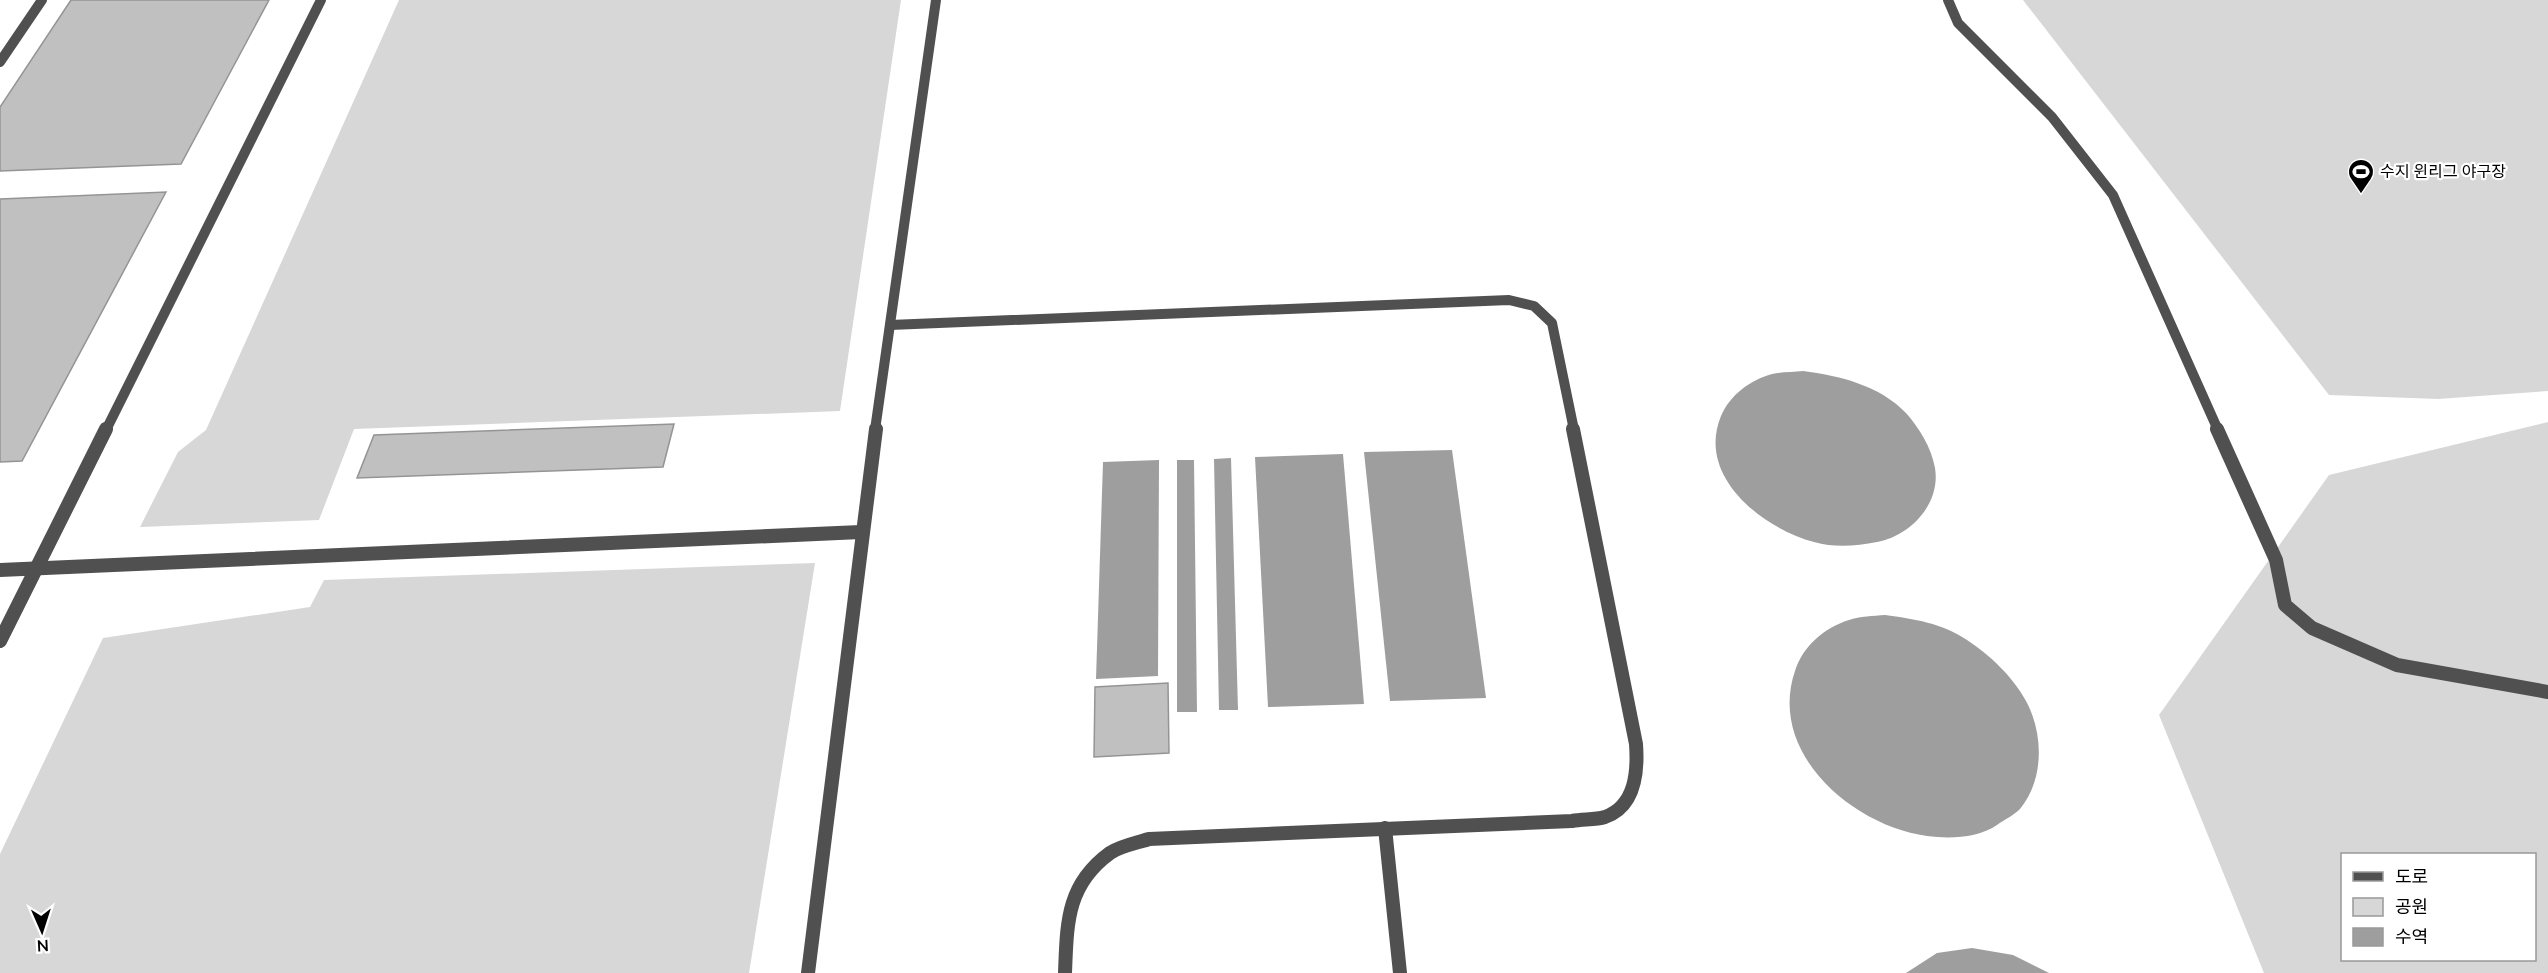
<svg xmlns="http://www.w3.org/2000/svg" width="2548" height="973" font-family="'Nunito Sans','Noto Sans KR',sans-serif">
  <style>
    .green { fill: #d7d7d7; fill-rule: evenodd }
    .water { fill: #9e9e9e }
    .building { fill: #c0c0c0; stroke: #949494; stroke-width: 1.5 }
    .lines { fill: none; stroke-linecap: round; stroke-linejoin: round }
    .service-far1 { stroke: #505050; stroke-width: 10 }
    .service { stroke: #505050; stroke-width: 14 }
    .minor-far1 { stroke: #505050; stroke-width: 10 }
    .minor { stroke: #505050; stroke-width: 14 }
    .labels { text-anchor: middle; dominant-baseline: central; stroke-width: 4.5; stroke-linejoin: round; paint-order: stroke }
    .poi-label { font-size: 16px; fill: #000; stroke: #fff; text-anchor: start }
  </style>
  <rect width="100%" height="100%" fill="#fff"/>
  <g class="green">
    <path d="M399,0H901L840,411L354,429L319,520L140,527L178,452L206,430Z"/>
    <path d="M2023,0H2548V391L2438,399L2329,395Z"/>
    <path d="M2548,422V973H2264L2159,715L2329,475ZM2342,854H2534V960H2342Z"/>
    <path d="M815,563L749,973H0V854L103,638L310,607L324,580Z"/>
  </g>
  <g class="water">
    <path d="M1803,371C1840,376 1879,385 1906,413C1920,429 1931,447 1935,468C1941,504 1910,536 1877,542C1856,546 1835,548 1814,542C1762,528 1696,476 1721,416C1730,395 1750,380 1772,374C1782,372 1793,372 1803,371Z"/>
    <path d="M1452,450L1486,698L1390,701L1364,452Z"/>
    <path d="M1343,454L1364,704L1268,707L1255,457Z"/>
    <path d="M1231,458L1238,710H1219L1214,459Z"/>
    <path d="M1159,460L1158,676L1096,679L1103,462Z"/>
    <path d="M1177,460H1194L1197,712H1177Z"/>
    <path d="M1885,615C1914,619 1942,623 1967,640C1990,655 2013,677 2026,701C2044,734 2044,780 2020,809C2014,815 2004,820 1997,825C1978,838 1950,839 1927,836C1853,826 1767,753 1795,671C1803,646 1824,628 1849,620C1860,616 1873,616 1885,615Z"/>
    <path d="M1972,948L2013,955L2049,973H1906L1937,953Z"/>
  </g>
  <g class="building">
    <path d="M71,0H269L181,164L0,171V107Z"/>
    <path d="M166,192L22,461L0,462V199Z"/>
    <path d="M674,424L663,467L357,478L374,435Z"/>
    <path d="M1168,683L1169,753L1094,757L1095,687Z"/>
  </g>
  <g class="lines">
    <g class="service-far1">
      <path d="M0,62L42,0"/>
      <path d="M890,325L1509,300L1534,306L1552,323L1574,430"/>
      <path d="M106,430L321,0"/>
      <path d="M875,430L936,0"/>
    </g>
    <g class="service">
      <path d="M0,570L861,532"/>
      <path d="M0,641L106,429"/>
      <path d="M1385,828L1400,973"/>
      <path d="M808,973L876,429"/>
      <path d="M1065,973C1067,924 1066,885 1110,853C1120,846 1137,843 1149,839L1572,821C1583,819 1595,820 1605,817C1636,806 1638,771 1636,744L1573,429"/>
    </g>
    <path class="minor-far1" d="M1948,0L1958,23L2052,117L2113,195L2218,430"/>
    <path class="minor" d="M2217,429L2276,560L2285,605L2312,628L2397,665L2548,692"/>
  </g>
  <defs>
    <symbol id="stadium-pin" viewBox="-11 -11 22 30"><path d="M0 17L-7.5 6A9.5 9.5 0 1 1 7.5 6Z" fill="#000" stroke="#fff"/><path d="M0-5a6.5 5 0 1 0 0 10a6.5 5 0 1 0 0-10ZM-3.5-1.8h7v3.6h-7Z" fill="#fff"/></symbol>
  </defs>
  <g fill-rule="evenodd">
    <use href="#stadium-pin" x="2346" y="157" width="30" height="40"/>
  </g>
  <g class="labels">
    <g class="poi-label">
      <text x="2380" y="172">수지 윈리그 야구장</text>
    </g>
  </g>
  <rect x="2341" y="853" width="195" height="108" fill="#ffffff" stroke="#999999" stroke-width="1.5"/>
  <rect x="2353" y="872" width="30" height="9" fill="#505050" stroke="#999999" stroke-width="1.5"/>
  <text x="2395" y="883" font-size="18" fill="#000000">도로</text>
  <rect x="2353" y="898" width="30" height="18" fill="#d7d7d7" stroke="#999999" stroke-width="1.5"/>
  <text x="2395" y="913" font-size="18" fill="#000000">공원</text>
  <rect x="2353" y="928" width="30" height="18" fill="#9e9e9e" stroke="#999999" stroke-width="1.5"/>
  <text x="2395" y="943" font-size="18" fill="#000000">수역</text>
  <g transform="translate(42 931) rotate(177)" stroke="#ffffff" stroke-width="4.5" paint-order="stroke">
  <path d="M0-4.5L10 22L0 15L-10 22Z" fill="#000000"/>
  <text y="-9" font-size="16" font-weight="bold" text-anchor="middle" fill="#000000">N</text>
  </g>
</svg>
